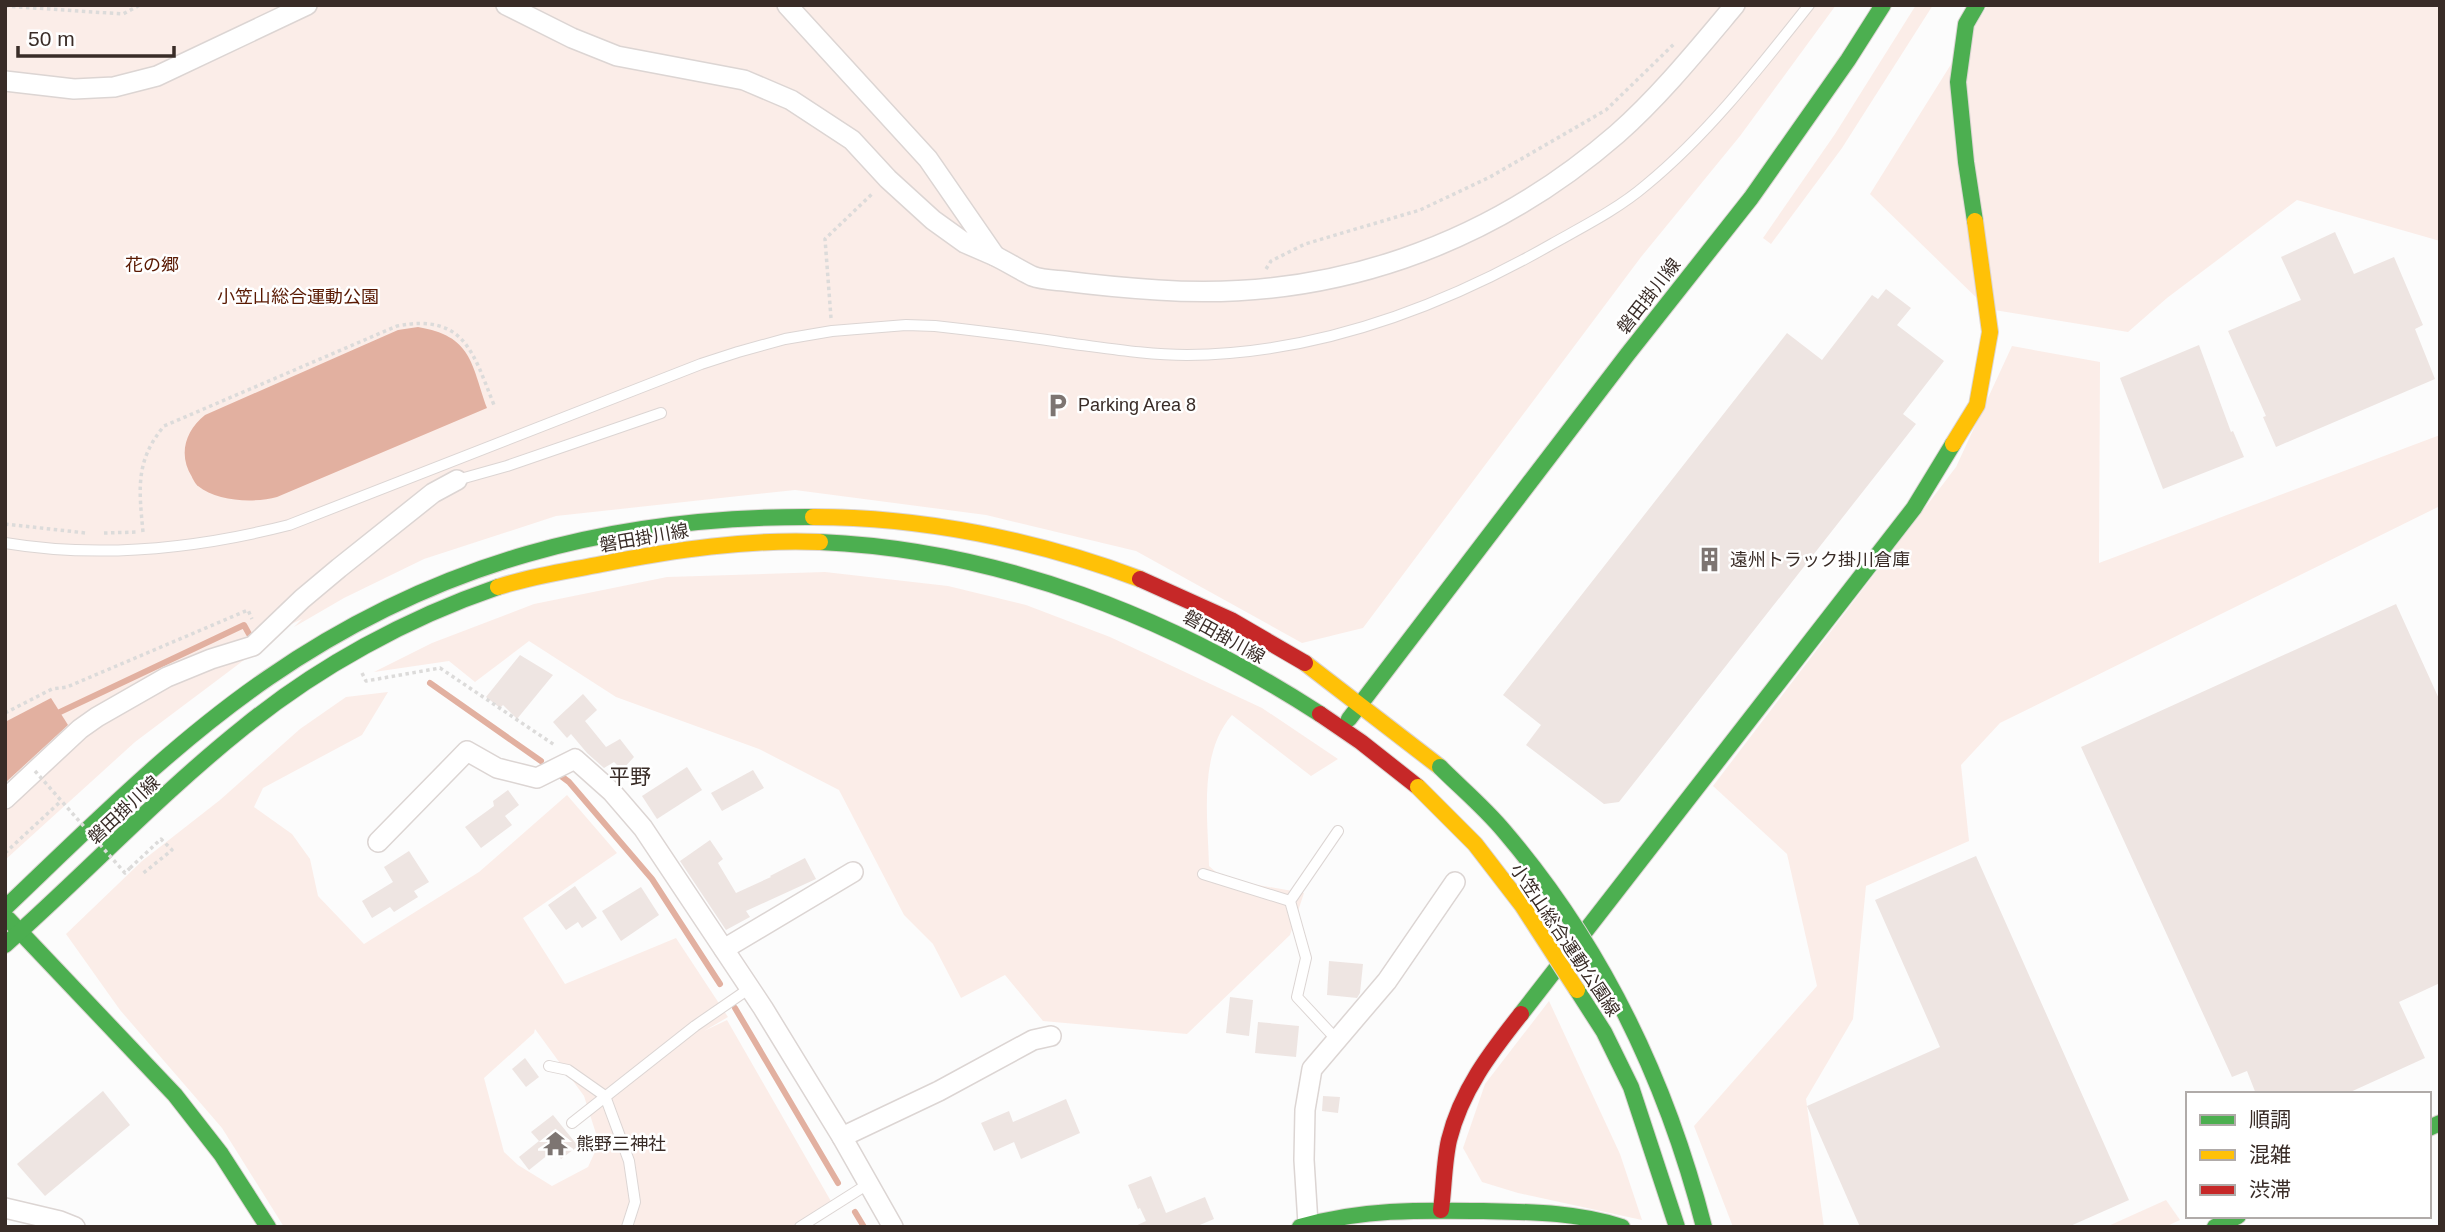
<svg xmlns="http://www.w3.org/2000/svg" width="2445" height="1232" font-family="Helvetica,'Noto Sans JP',sans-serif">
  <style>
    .green { fill: #fbede8; fill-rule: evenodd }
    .water { fill: #e2b0a0 }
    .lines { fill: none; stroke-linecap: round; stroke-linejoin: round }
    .stream { stroke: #e2b0a0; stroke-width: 6 }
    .building { fill: #eee5e2 }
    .lane-casing { stroke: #dcd5d3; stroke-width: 12 }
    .street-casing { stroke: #dcd5d3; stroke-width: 22 }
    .fast-casing { stroke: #dcd5d3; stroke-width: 18 }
    .slow-casing { stroke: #dcd5d3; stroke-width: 18 }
    .jam-casing { stroke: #dcd5d3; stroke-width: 18 }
    .path { stroke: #dcdbda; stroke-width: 3.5; stroke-dasharray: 3.5 3.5; stroke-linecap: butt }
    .lane { stroke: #fff; stroke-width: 10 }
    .street { stroke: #fff; stroke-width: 19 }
    .fast { stroke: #4caf50; stroke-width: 16 }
    .slow { stroke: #ffc107; stroke-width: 16 }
    .jam { stroke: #c62828; stroke-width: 16 }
    .fast-bridge-casing { stroke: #dcd5d3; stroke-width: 18; stroke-linecap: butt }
    .slow-bridge-casing { stroke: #dcd5d3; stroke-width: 18; stroke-linecap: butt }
    .path-bridge { stroke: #dcdbda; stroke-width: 3.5; stroke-dasharray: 3.5 3.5; stroke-linecap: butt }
    .fast-bridge { stroke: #4caf50; stroke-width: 16 }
    .slow-bridge { stroke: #ffc107; stroke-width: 16 }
    .labels { text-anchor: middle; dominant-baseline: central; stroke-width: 5; stroke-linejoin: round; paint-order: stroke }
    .park-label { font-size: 18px; fill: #591902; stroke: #fff }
    .street-label { font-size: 18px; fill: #392c27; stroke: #fff }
    .poi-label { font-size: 18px; fill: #392c27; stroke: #fff; text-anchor: start }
    .quarter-label { font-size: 21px; fill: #392c27; stroke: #fff }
  </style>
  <rect width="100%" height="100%" fill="#fcfcfc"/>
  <g class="green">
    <path d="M5,5H1836L1740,136L1641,257L1363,628L1302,643L1136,551L986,515L795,490L556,516L424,559L344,598L294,627L302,619L285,627L248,657L135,742L5,860Z"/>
    <path d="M1916,5H1933L1842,148L1771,244L1763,238L1835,134Z"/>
    <path d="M1988,5H2440V241L2297,200L2167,298L2128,332L1988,309L1870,194Z"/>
    <path d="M2012,346L2100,362L2099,563L2440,435V506L2000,723L1961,765L1969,841L1866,886L1853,1019L1806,1099L1824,1227H1733L1694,1126L1817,986L1787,854L1713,786L1956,467Z"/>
    <path d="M825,572L948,586L1026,605L1110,637L1262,708L1338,759L1311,776L1232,715C1198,754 1208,818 1209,866L1224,879L1304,893L1290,935L1187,1034L1043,1021L1005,975L961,998L933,944L904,915L839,790L759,749L616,697L529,641L475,682L449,661L374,672L432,643L534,604L667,577Z"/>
    <path d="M388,692L362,735L263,788L254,807L292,834L310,859L318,896L364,944L479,872L567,795L617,853L523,918L565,984L676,938L728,1017L704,1031L727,1020L836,1210L796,1227H284L222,1128L120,1010L66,934L142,861L220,800L300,729L346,697ZM535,1029L584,1096L599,1143L588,1167L552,1186L518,1165L504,1152L484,1078L534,1033Z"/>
    <path d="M1549,1001L1620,1154L1642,1220L1518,1193L1482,1182L1463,1148L1485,1084Z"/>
    <path d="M2166,1200L2180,1220L2165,1227H2106Z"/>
  </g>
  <g class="water">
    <path d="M418,327C472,336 471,363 487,408L277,497C255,503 217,502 198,486C197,486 192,478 192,477C178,455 185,431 205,415L398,330Z"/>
    <path d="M51,698L68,725L5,783V722Z"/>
  </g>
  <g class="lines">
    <g class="stream">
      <path d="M430,683L541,761"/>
      <path d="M60,712L244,625L249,634"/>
      <path d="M557,773L569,782L652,879L720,984"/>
      <path d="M735,1008L838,1183"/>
      <path d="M855,1212L864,1227"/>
    </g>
  </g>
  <g class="building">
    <path d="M2335,232L2354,274L2394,257L2423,325L2415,329L2435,379L2276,447L2263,417L2266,416L2228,331L2301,300L2281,257Z"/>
    <path d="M1886,289L1911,308L1897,325L1944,361L1903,414L1916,424L1619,802L1604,804L1526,745L1541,725L1503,695L1787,333L1822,360L1872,295L1878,299Z"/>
    <path d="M2199,345L2231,432L2233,431L2244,457L2163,489L2120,378Z"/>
    <path d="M2396,604L2440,701V983L2399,1002L2425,1058L2346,1094H2256L2247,1071L2232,1077L2081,747Z"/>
    <path d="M520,655L553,675L517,719L503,705L500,708L486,697Z"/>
    <path d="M583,694L597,710L585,721L606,747L620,739L634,757L622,770L614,762L604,768L587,753L571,734L567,738L553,722Z"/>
    <path d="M687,767L702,790L657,819L642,796Z"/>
    <path d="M753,770L764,788L722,811L711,793Z"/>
    <path d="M508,790L519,805L505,816L512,825L481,848L465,827L494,806L493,801Z"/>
    <path d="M710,840L723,859L718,863L736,893L771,877L770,876L805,858L816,879L746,911L750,917L726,930L680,861Z"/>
    <path d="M409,851L429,882L414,891L418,897L394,912L390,907L372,918L362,901L393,882L384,867Z"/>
    <path d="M1976,856L2129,1200L2068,1227H1860L1807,1106L1940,1047L1875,900Z"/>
    <path d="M575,886L597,918L582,928L578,922L566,930L548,905Z"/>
    <path d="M641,887L659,915L621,941L602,911Z"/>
    <path d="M1329,961L1363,964L1360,993L1357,998L1327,995Z"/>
    <path d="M1230,997L1253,1000L1249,1036L1226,1033Z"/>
    <path d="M1258,1022L1299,1026L1296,1057L1255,1053Z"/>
    <path d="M525,1058L539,1077L526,1087L512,1069Z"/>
    <path d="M103,1091L130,1125L45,1196L17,1164Z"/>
    <path d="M1323,1096L1340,1097L1338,1113L1322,1111Z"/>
    <path d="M1066,1099L1080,1133L1021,1159L1014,1142L994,1151L981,1123L1009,1111L1013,1122Z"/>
    <path d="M553,1115L578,1146L561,1159L554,1150L529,1170L519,1157L539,1141L531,1132Z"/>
    <path d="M1151,1176L1166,1213L1205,1197L1214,1219L1195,1227H1133L1146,1221L1140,1208L1138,1209L1128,1185Z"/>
  </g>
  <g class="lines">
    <defs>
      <g id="lane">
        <path d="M457,480L507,466L661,413"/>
        <path d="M5,543C101,559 195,549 289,525L701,364L738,352L785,339L832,331L906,325L935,326C979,331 1023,336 1066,343C1106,348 1147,355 1187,355C1318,354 1440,308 1552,244C1584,226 1618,209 1646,185C1708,134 1759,68 1809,5"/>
        <path d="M1203,874L1290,901"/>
        <path d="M1337,1040L1297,997L1306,958L1290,901L1338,831"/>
        <path d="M549,1066L568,1070L605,1096L629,1161L635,1202L627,1227"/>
        <path d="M572,1123L695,1026L750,988"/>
        <path d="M800,1227L868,1184"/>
      </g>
      <g id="street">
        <path d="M506,5L572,38L617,56L744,80L791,100L852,140L888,179L933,220L965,243L995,256L928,159L787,5"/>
        <path d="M5,81L74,89L114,87L157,76L307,5"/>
        <path d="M995,256C1007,262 1020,270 1032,276C1042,280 1054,280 1064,281C1095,285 1127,288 1158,290C1329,302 1488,246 1617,134C1660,96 1698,49 1735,5"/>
        <path d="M5,799L80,729L97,717L167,677L211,659L253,646L302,599L339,568L433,493L457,480"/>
        <path d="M378,842L467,751L497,768L537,778L575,759L612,792L643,828L763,1008L842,1137L893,1227"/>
        <path d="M724,949L853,872"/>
        <path d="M842,1137L939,1091L1033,1040L1051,1036"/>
        <path d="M5,1208L60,1221L75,1227"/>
        <path d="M1308,1224L1304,1160L1305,1110L1312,1069L1387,981L1455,882"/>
      </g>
      <g id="fast">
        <path d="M1975,221L1966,162L1958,82L1966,24L1977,5"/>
        <path d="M820,542C1000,550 1170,617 1320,714"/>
        <path d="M1349,719L1627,355L1751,198L1848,60L1883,5"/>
        <path d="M5,908C89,828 172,744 268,678C435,563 611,516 813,517"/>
        <path d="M8,919L175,1095L221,1154L268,1227"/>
        <path d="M5,945C85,874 160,794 244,727C318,667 407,618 498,587"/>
        <path d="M1521,1014L1914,508L1953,444"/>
        <path d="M2429,1128L2440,1123"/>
        <path d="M1300,1227C1360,1209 1420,1210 1483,1211C1530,1212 1577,1212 1622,1227"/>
        <path d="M2215,1227L2238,1216"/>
      </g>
      <g id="slow">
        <path d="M1953,444L1977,405L1990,332L1975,221"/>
        <path d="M813,517C923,517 1036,540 1140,579"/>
        <path d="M498,587C532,576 567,571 602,564C674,550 747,539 820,542"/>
        <path d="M1305,663L1440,767"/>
      </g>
      <g id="jam">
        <path d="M1140,579L1231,620L1305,663"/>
        <path d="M1320,714L1361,742L1418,787"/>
        <path d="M1441,1210C1444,1187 1444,1162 1449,1140C1461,1091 1490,1053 1521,1014"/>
      </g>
    </defs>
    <use href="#lane" class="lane-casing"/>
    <use href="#street" class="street-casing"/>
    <use href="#fast" class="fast-casing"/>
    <use href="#slow" class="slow-casing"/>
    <use href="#jam" class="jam-casing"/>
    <g class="path">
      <path d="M5,6L123,14L140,5"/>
      <path d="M1266,269L1271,261L1305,244L1420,210L1490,177L1606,110L1675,43"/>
      <path d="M831,318L825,239L873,193"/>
      <path d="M5,524L86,533"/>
      <path d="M143,532C139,489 135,461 164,426L397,326C465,313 473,353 494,405"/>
      <path d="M104,533L138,532"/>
      <path d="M362,673L366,681L440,668L556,746"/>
      <path d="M5,713L52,689L67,687L248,610L252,619"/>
      <path d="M5,853L60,802"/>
      <path d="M130,868L161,839L172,850L141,875"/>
    </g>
    <use href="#lane" class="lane"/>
    <use href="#street" class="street"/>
    <use href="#fast" class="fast"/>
    <use href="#slow" class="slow"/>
    <use href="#jam" class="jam"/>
    <defs>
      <g id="fast-bridge">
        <path d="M1440,767C1461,788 1485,808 1504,831C1602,946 1667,1082 1704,1227"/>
        <path d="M1577,990L1604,1032L1631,1087L1677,1227"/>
      </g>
      <path id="slow-bridge" d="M1418,787L1475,844L1522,905L1577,990"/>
    </defs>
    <use href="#fast-bridge" class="fast-bridge-casing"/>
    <use href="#slow-bridge" class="slow-bridge-casing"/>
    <path class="path-bridge" d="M35,771L125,873L130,868"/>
    <use href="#fast-bridge" class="fast-bridge"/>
    <use href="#slow-bridge" class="slow-bridge"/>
  </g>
  <defs>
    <symbol id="parking-bare" viewBox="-9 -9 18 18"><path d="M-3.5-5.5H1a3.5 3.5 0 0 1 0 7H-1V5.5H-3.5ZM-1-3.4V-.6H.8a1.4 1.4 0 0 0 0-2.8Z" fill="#7d7572" stroke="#fff" stroke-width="2.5" paint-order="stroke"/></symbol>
    <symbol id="building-bare" viewBox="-9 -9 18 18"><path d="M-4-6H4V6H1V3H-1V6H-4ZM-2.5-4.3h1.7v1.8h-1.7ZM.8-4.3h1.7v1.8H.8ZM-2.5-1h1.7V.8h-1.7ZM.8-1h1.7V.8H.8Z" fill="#7d7572" stroke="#fff" stroke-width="2.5" paint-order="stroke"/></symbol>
    <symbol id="temple-bare" viewBox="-9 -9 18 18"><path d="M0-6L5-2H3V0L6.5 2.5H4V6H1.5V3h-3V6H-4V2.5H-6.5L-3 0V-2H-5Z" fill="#7d7572" stroke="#fff" stroke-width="2.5" paint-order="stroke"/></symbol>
  </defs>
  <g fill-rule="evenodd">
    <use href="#parking-bare" x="1040" y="388" width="35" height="35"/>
    <use href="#building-bare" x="1692" y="542" width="35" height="35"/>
    <use href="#temple-bare" x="538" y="1126" width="35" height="35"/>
  </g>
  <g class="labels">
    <g class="park-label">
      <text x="152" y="265">花の郷</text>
      <text x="298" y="297">小笠山総合運動公園</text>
    </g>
    <g class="street-label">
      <text transform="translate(1649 296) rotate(-52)">磐田掛川線</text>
      <text transform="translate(644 538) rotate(-10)">磐田掛川線</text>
      <text transform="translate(1224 637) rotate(29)">磐田掛川線</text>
      <text transform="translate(124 810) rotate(-43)">磐田掛川線</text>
      <text transform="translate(1565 940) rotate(56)">小笠山総合運動公園線</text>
    </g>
    <g class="poi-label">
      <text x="1078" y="405">Parking Area 8</text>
      <text x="1730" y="560">遠州トラック掛川倉庫</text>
      <text x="576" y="1144">熊野三神社</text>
    </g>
    <g class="quarter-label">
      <text x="630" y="776">平野</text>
    </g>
  </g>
  <rect width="2445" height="1232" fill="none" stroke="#392c27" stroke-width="14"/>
  <rect x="2186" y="1092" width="245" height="126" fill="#ffffff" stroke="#b0aba9" stroke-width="2"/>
  <rect x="2200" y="1115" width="35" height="10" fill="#4caf50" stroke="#b0aba9" stroke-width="2"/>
  <text x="2249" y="1127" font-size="21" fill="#392c27">順調</text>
  <rect x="2200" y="1150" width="35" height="10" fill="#ffc107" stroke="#b0aba9" stroke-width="2"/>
  <text x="2249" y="1162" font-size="21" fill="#392c27">混雑</text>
  <rect x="2200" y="1185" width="35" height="10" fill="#c62828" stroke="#b0aba9" stroke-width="2"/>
  <text x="2249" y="1197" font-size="21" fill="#392c27">渋滞</text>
  <path d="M18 46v10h156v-10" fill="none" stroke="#392c27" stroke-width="3.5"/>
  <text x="28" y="46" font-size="21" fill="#392c27" stroke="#ffffff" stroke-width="5" paint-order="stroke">50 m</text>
</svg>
